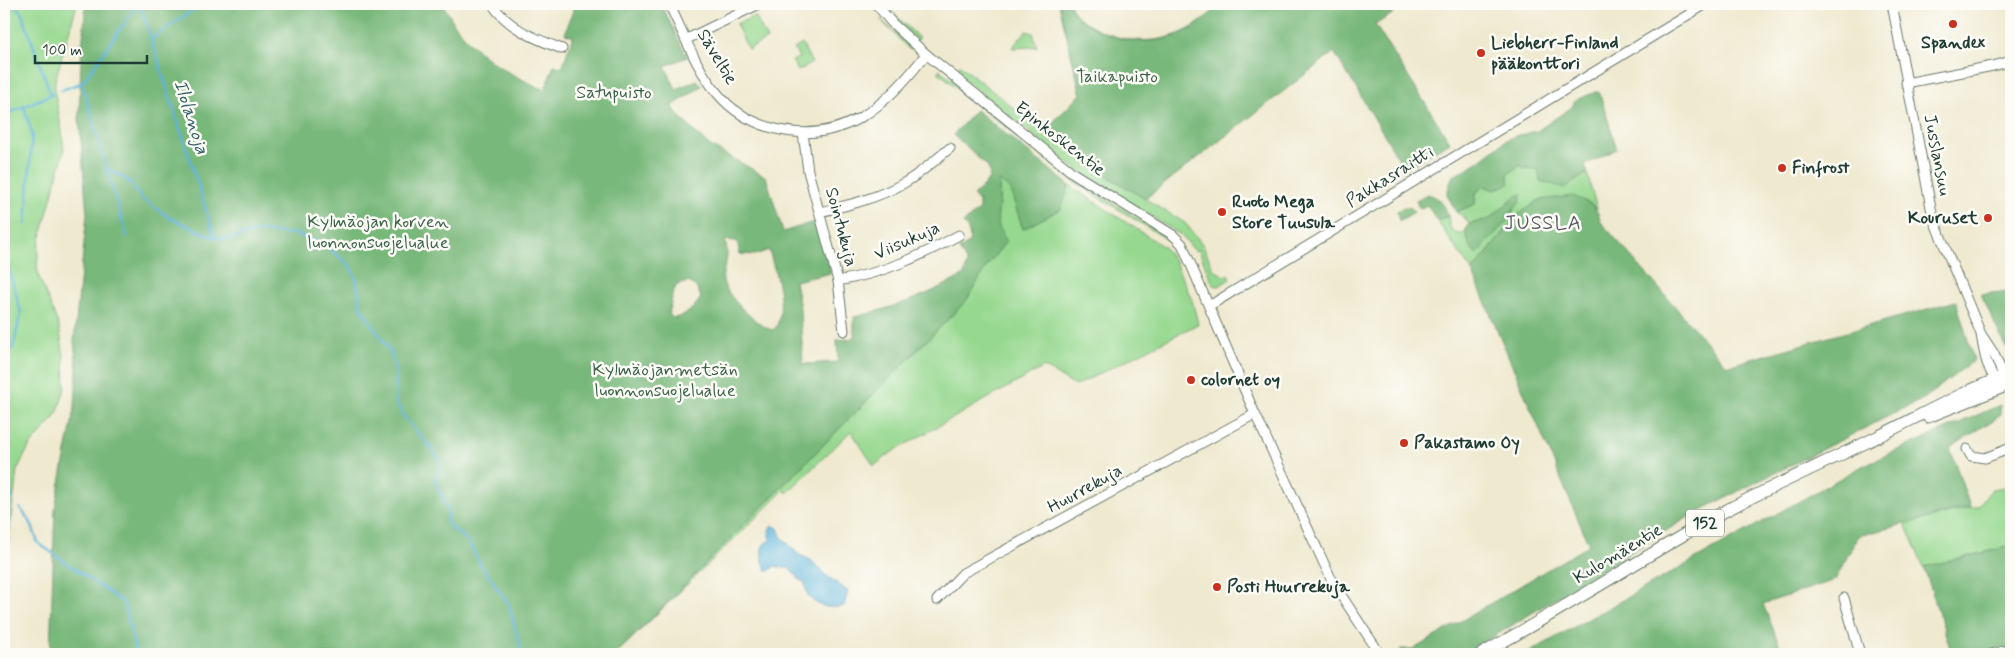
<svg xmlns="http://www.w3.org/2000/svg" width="2015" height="658" font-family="Mynerve,sans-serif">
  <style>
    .green { fill: #96d88f; stroke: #5a8a62 }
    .forest { fill: #78b87a; stroke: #4c7a57; fill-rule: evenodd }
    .water { fill: #5db3da; stroke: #3e7887 }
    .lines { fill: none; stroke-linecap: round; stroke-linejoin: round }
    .stream { stroke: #5db3da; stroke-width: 2.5 }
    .minor-casing { stroke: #68796a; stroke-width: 11 }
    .major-casing { stroke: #68796a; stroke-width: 13 }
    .minor { stroke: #fff; stroke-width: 9 }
    .major { stroke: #fff; stroke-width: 11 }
    .poi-dot { fill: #c8321e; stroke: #fdfcf7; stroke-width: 2 }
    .labels { text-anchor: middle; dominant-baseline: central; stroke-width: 5; stroke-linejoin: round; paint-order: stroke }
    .shield { fill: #fdfcf7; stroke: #62766e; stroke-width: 1 }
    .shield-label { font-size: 16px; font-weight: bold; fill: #1f3d34 }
    .poi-label { font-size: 18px; font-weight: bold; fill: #1f3d34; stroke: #fdfcf7; text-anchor: start }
    .street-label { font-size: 18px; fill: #1f3d34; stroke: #fdfcf7 }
    .park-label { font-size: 18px; fill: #3d644b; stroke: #fdfcf7 }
    .water-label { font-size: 19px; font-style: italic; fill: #326066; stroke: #fdfcf7 }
    .quarter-label { font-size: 20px; letter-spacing: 1px; fill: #5a5b67; stroke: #fdfcf7 }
  </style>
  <rect width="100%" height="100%" fill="#fdfcf7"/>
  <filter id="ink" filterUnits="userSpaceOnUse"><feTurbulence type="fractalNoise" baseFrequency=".02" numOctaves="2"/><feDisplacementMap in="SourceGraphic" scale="10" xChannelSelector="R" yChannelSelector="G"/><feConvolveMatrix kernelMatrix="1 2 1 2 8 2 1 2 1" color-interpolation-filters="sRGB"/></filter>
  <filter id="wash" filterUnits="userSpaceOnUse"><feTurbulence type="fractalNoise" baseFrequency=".0096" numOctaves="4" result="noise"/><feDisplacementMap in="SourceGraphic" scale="20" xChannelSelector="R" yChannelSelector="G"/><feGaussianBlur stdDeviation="1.12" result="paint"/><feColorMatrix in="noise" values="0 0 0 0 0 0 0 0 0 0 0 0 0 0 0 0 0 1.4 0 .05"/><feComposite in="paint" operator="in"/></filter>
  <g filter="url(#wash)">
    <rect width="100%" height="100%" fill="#efe9cf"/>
    <g class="green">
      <path d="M4,4H77L55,81V94L62,131L64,151L39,244L37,267L39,277L59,326L64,356L65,388L58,411L52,421L29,447L17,470L4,579Z"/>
      <path d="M881,4H884L919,38L917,41Z"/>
      <path d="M1059,4H1070C1074,16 1084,21 1094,27C1125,45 1162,45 1193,27C1204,20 1214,11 1225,4L1086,163L1185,223L1203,245L1214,270L1225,276L1228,274L1230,279L1219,286L1213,285L1199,250L1195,251L1181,235L1075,169L953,70L960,65L1043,132L1081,94Z"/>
      <path d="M755,16L767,39L748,49L736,24Z"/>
      <path d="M880,19L912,47L910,50Z"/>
      <path d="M1026,31L1033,33L1037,47L1012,48Z"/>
      <path d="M802,44L812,63L798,71L792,61L799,58L794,49Z"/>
      <path d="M939,69L1072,177L1169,238L1168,240L1071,180L939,73Z"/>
      <path d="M1521,165L1524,168H1538L1565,188L1587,173L1597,209L1590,203L1518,215L1472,271L1437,221L1448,216L1450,228L1457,234H1462L1465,231L1469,244L1511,217L1513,210L1521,201L1515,196L1490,219L1469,224L1464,217L1456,212L1475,204L1476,193L1484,185Z"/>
      <path d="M999,180L1010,189L1023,229L1061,209L1069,185L1164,247L1175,262L1192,300L1198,324L1075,386L1044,367L892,452L874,466L851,431L787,493L784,490L616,654L966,301L987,266L1006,241L996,220L999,202Z"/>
      <path d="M2011,486V546L1924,567L1905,524L1979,506L1992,489Z"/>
    </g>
    <g class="forest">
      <path d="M86,4H443C466,50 499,70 545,90L554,65L562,68L573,36L565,34L575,4H661L687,57L665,66L676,89L697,80L702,86L672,106L679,116L707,144L766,177L783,232L817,221L831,273L795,281L800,309L803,364L838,362L837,340L850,339L854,337V317C894,308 929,295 964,275L967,263L959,249L969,243C971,236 969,229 963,224L979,209V201L973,196C982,187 995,179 987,166L953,135L976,110L1069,185L1061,209L1023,229L1010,189L999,181C999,188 1000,195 999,202C998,222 994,221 1006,241L987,266L966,301L616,654H50L55,508L75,407L77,368L74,341L87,214L79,117L81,61ZM725,240L737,241L740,254L755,255L769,250C775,273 787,304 776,328L772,330C757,326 727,297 723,281C721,272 727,264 727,255C728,250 725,244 725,240ZM689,282L696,287L701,297C695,308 685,317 673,318L669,314L673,292L677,285Z"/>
      <path d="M1059,4H1070C1074,17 1086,23 1097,29C1127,46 1166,45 1195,26C1203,21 1217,6 1225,4C1236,1 1262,4 1275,4C1319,4 1364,4 1408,4L1375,25L1450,142L1405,169L1334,52L1145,199L1086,163L1047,128L1081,94Z"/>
      <path d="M1599,91L1617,149L1585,165L1587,173L1565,188L1540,181L1538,169L1523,168L1521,165L1508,174L1509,184L1494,190L1484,186L1476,193L1475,204L1456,212L1447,194L1452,177L1478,162L1505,141L1515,136L1537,131L1572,107L1575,100Z"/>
      <path d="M1428,194C1440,198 1445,204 1448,216L1437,221L1427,205L1421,208L1418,206L1416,200Z"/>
      <path d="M1522,194C1521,203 1513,208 1511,217L1476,254L1469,244L1465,231L1469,224L1490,219L1515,196Z"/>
      <path d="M1573,196C1590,203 1596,204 1601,222L1727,366L1956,301L1974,360L1925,398L1695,513L1465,654H1404L1400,649H1414L1589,545L1472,271L1518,215L1539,200Z"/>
      <path d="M1405,207L1411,208L1414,212L1399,221L1397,211Z"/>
      <path d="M2011,291V348H2006L1981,294Z"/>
      <path d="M2000,405L2001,415L1950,448L1970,507L1858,536L1835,580L1763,604L1783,654H1526L1864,465Z"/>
      <path d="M2011,546V654H1952L1924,567Z"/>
    </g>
    <path class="water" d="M772,525L778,528L781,536L798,554L811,560L827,576L848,591L844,606C832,609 818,608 809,597C806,594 806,586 804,582L800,580L788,567L784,568L775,566L768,572C764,567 759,552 763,546C764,543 767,542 770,540L769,530Z"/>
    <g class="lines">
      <g class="stream">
        <path d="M11,4L21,11L51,95"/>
        <path d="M140,4L215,238"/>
        <path d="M151,39L202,4"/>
        <path d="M82,83L106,168L129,181L141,198L170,218L215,238L228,239L260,231L296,234L325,245L349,265L356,278L361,308L391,353L396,372V403L405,418L439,458L440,468L435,481L449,513L446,519L449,526L467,540L479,562L509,605L522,654"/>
        <path d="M61,90L82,83L138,4"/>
        <path d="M24,106L32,134L26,224"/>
        <path d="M4,115L53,94"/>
        <path d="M106,168L127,236"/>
        <path d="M4,253L21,312L13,348L4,352"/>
        <path d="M4,491L9,492L13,499"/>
        <path d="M20,508L31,523L38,543L124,603L136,654"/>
      </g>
    </g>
  </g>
  <g filter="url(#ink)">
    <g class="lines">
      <defs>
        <g id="minor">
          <path d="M492,4C509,29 536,39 562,49"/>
          <path d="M669,4C684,34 696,69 718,94C732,111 751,122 772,128C841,147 887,106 926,54"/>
          <path d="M876,4L892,23L926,54L1073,173L1173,235L1182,244L1255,414L1333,583L1380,654"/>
          <path d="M1892,4L1933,218L1981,334L1994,354L2004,377L2003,387C1987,375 1984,353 1981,334"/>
          <path d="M687,39L759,4"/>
          <path d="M1906,83L1993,66L2011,61"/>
          <path d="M803,133L808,171L838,281L844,331"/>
          <path d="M820,212C849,205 878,198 904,183C920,174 935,160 950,148"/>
          <path d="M838,281C884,273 919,257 959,235"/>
          <path d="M1209,306L1706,4"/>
          <path d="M1967,449L1971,456L1985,458L2011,448"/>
          <path d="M1844,598L1860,654"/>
          <path d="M937,600L963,573L1255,414"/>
          <path d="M1992,654L2011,649"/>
        </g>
        <g id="major">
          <path d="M1928,417L2011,384"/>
          <path d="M1481,654C1564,609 1643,557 1725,511C1774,485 1825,463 1875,438C1920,416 1963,391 2011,374"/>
        </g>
      </defs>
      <use href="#minor" class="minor-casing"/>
      <use href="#major" class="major-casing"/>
      <use href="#minor" class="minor"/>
      <use href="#major" class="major"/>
    </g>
  </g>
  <g class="poi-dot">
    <circle cx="1953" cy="24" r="5"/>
    <circle cx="1481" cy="53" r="5"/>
    <circle cx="1782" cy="168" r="5"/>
    <circle cx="1222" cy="212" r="5"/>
    <circle cx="1988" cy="218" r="5"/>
    <circle cx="1191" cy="380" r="5"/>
    <circle cx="1404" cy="443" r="5"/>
    <circle cx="1217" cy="587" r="5"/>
  </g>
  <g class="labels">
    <rect class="shield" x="1686" y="509.5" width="38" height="27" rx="4"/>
    <g class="shield-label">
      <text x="1705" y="523">152</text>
    </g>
    <g class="poi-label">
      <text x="1491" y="43">Liebherr-Finland<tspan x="1491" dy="21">pääkonttori</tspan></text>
      <text x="1953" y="43" text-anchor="middle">Spandex</text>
      <text x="1792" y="168">Finfrost</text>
      <text x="1232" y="202">Ruoto Mega<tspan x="1232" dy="21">Store Tuusula</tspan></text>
      <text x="1978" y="218" text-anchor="end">Kouruset</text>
      <text x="1201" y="380">colornet oy</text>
      <text x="1414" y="443">Pakastamo Oy</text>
      <text x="1227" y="587">Posti Huurrekuja</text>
    </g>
    <g class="street-label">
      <text transform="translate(717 57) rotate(59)">Säveltie</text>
      <text transform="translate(1060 139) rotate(38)">Epinkoskentie</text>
      <text transform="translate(1937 155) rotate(79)">Jusslansuu</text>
      <text transform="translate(1390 177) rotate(-32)">Pakkasraitti</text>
      <text transform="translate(841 227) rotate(75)">Sointukuja</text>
      <text transform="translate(907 241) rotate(-24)">Viisukuja</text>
      <text transform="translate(1085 489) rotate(-29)">Huurrekuja</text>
      <text transform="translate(1618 554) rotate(-31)">Kulomäentie</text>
    </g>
    <g class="park-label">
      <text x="1117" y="77">Taikapuisto</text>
      <text x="614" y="93">Satupuisto</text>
      <text x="378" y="222">Kylmäojan korven<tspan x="378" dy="21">luonnonsuojelualue</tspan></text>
      <text x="665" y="370">Kylmäojanmetsän<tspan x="665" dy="21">luonnonsuojelualue</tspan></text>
    </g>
    <g class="water-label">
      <text transform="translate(191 117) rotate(72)">Ilolanoja</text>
    </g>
    <g class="quarter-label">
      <text x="1543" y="223">JUSSLA</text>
    </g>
  </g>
  <rect width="2015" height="658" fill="none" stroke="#fdfcf7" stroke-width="20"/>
  <path d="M35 55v8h112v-8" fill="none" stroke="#1f3d34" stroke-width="2.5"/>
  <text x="42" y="55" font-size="15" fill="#1f3d34" stroke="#fdfcf7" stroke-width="4" paint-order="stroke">100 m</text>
</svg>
